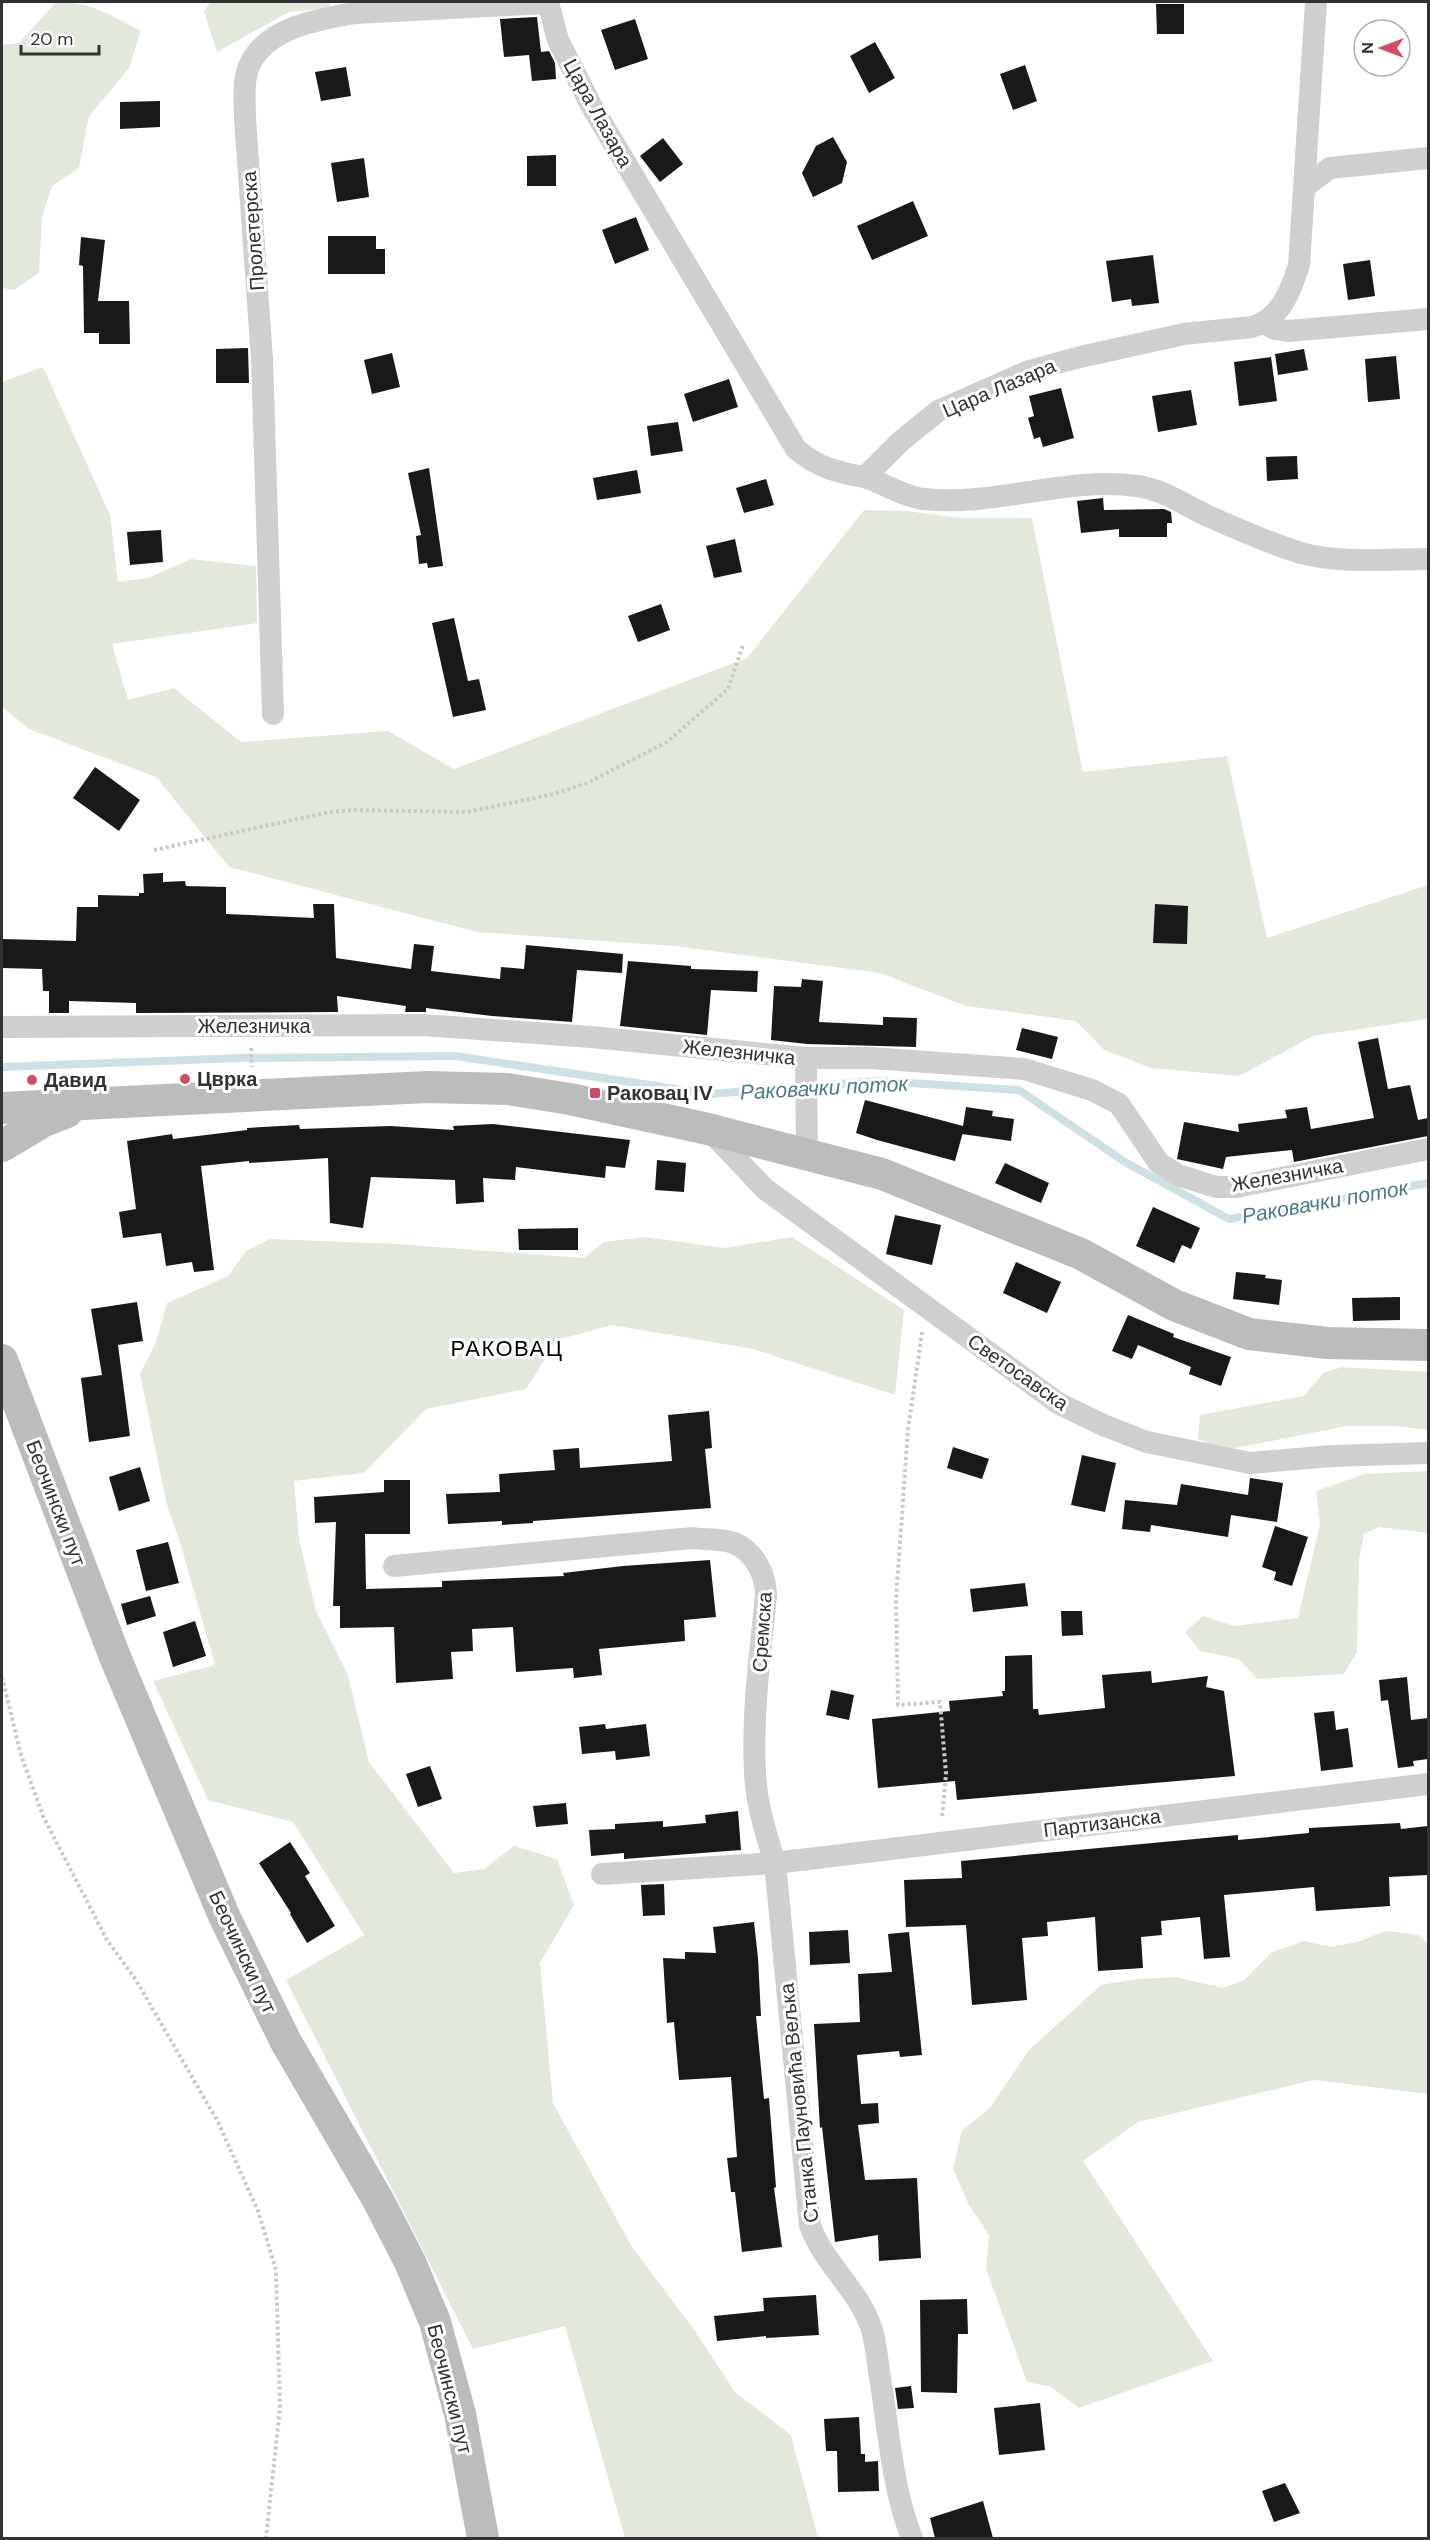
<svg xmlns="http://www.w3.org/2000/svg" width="1430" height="2540" font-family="'DM Sans',sans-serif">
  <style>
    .green { fill: #e3e8dc }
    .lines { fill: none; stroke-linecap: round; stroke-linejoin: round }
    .stream { stroke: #cce0e6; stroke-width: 8 }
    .building { fill: #191919 }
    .path { stroke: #c9c9c9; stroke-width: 4; stroke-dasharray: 3 3; stroke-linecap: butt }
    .street { stroke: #cfcfcf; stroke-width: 22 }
    .secondary { stroke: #bcbcbc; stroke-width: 32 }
    .poi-dot { fill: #d34a67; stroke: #fff; stroke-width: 2 }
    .labels { text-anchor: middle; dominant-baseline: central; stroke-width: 6; stroke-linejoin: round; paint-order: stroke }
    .street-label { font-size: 20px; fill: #323232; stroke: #fff }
    .poi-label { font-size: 20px; font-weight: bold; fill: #323232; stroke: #fff; text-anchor: start }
    .water-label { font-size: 21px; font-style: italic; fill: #487b8c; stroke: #fff }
    .quarter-label { font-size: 22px; letter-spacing: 1.5px; fill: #000; stroke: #fff }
  </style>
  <rect width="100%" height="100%" fill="#fff"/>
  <g class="green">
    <path d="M56,2C88,1 113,16 141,31L129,68L89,116L79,168L52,186L42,217L39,273L14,290L2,288V45L19,43Z"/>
    <path d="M210,2H331L330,8L289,12L217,52L204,12Z"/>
    <path d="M43,367L110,515L118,582L148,578L191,559L256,566L257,623L112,644L128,700L174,688L241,742L388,731L454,769L747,658L864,510L907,511L961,518H1032L1083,772L1227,756L1267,938L1428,885V1019L1313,1036L1239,1076L1151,1068L1104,1050L1076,1021L966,1006L880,973L673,946L477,932L229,867L156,777L29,729L2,707V382Z"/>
    <path d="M645,1237L725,1248L792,1237L904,1310L895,1395L753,1349L612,1325L557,1340L526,1389L426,1409L364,1473L294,1481L299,1539L316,1611L348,1675L369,1762L454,1873L484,1869L514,1846L557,1859L574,1905L540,1963L553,2103L632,2247L695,2331L735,2392L791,2435L818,2538H625L565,2326L473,2349L286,1980L364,1935L293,1822L208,1800L153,1681L215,1665L179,1539L167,1506L140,1374L156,1342L167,1303L228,1276L246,1251L270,1239L398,1244L584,1258L604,1242Z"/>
    <path d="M1342,1367L1428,1372V1430L1393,1426H1347L1225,1450L1198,1439L1200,1415L1304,1396L1323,1373Z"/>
    <path d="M1428,1471V1533L1379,1527L1364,1534L1359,1560L1357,1652L1344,1674L1257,1679L1239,1659L1200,1651L1185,1632L1203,1616L1234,1626L1298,1618L1320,1524L1316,1491L1364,1474Z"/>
    <path d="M1386,1931L1419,1935L1428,1945V2094L1314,2080L1138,2122L1083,2161L1213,2361L1079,2408L1051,2387L1027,2382L986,2269L989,2235L969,2205L953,2169L962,2130L989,2109L1029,2050L1101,1985L1137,1979L1176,1977L1223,1988L1244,1980L1272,1952L1304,1941L1331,1947L1357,1942Z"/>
  </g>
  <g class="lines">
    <path class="stream" d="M2,1067L241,1058L455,1056L710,1094L879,1081L1019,1090L1125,1162L1229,1219L1428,1183"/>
  </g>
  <g class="building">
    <path d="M1156,4H1184V34H1157Z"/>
    <path d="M537,17L541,52L549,51L555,63L556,79L532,81L529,55L504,57L500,19Z"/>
    <path d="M635,19L648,59L615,70L601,30Z"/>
    <path d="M875,42L895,78L869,93L850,56Z"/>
    <path d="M1025,65L1037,101L1013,110L1000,74Z"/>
    <path d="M346,67L351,96L321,101L315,72Z"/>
    <path d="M160,101V127L120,129V102Z"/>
    <path d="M833,137L847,162L842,183L813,197L802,173L816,146Z"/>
    <path d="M663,138L683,164L660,182L640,156Z"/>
    <path d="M556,155V186H527V156Z"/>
    <path d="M364,158L369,197L337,202L331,163Z"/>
    <path d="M913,201L928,236L872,260L857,226Z"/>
    <path d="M636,217L649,250L615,264L602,230Z"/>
    <path d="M328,236H376V249H385V274H328Z"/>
    <path d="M81,237L105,240L98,301H129L130,344H99V333H84L83,266L79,265Z"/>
    <path d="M1153,255L1159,303L1132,306L1131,299L1112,302L1106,261Z"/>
    <path d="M1370,260L1375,296L1348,300L1343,264Z"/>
    <path d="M248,348L249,383H216V349Z"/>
    <path d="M1304,349L1308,370L1278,375L1275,354Z"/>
    <path d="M392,353L400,387L372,394L364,360Z"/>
    <path d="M1396,356L1400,399L1368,402L1365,359Z"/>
    <path d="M1271,357L1277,401L1239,406L1234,362Z"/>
    <path d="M729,379L738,407L693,422L684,394Z"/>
    <path d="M1061,388L1074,438L1043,447L1040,437L1034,439L1028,418L1034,416L1029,396Z"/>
    <path d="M1191,390L1197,425L1158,432L1152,396Z"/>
    <path d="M678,422L683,451L651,456L647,426Z"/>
    <path d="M1297,456L1298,479L1267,481L1266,457Z"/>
    <path d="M429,468L443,566L428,568L427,563L419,564L416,536L421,535L408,473Z"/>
    <path d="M637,470L641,493L597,500L593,478Z"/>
    <path d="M766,479L774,505L744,513L736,488Z"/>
    <path d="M1103,498L1104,510L1164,509L1171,512L1172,523H1167V537H1119V529L1081,533L1077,501Z"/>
    <path d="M161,530L163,562L130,565L127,532Z"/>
    <path d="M735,539L742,572L714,578L706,546Z"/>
    <path d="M661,604L670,630L638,642L628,616Z"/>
    <path d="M454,618L468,681L479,679L486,710L453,717L432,623Z"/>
    <path d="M95,767L140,800L119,831L73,798Z"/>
    <path d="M163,873V882L185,881L186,886L226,887V914L314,918L313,904H334L336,958L411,969L414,944L434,946L431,971L500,979L501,967L524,969L526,945L623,954L622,973L577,970L572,1022L492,1016L426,1008V1012H405L406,1006L337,996L338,1012L136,1013V1003L69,1001V1013H49V991H43L42,969L2,968V939L76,941L77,907H98V895L139,896V893H144L143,874Z"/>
    <path d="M1155,904L1188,906L1187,944L1153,943Z"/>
    <path d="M628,961L691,966V969L758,971L757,992L711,990L707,1035L620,1026Z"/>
    <path d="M802,979L823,981L819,1022L883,1025V1017L917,1018L916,1047L807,1044L771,1040L774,986L801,987Z"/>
    <path d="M1022,1028L1058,1037L1052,1059L1016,1050Z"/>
    <path d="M1378,1038L1388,1089L1410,1085L1418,1120L1428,1118V1136L1294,1162L1292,1150L1226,1157L1223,1169L1177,1159L1184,1122L1239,1132L1238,1124L1287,1118L1285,1110L1307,1107L1311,1129L1374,1118L1358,1042Z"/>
    <path d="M865,1100L963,1126L966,1107L993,1111L992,1116L1014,1119L1011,1141L962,1134L963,1132L955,1161L877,1140L856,1133Z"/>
    <path d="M493,1124L630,1140L625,1168L606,1166L605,1178L516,1167L515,1180L483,1178L484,1202L456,1204L455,1180L371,1177L363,1228L330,1223L328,1158L249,1163V1161L201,1166L214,1270L194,1272L192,1262L166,1266L161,1233L123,1238L119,1212L136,1209L127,1141L172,1134L173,1139L247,1130V1128L299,1125L300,1129L390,1126L454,1130L453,1126Z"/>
    <path d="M657,1160L686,1163L684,1192L655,1190Z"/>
    <path d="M1005,1163L1049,1183L1041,1203L995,1183Z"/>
    <path d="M1153,1207L1200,1228L1191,1249L1182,1245L1174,1263L1136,1246Z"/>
    <path d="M895,1215L941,1225L932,1265L886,1254Z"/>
    <path d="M578,1228V1250H519L518,1229Z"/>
    <path d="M1016,1262L1061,1282L1047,1313L1003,1293Z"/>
    <path d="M1236,1272L1266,1275L1265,1278L1282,1280L1279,1305L1233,1299Z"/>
    <path d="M1400,1297V1320L1353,1321L1352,1298Z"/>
    <path d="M137,1302L143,1341L118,1345L130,1436L89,1442L81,1378L102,1375L91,1309Z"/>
    <path d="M1128,1315L1174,1334L1173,1337L1231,1357L1221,1386L1189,1374L1191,1367L1138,1345L1132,1359L1112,1351Z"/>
    <path d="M709,1411L712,1448L705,1449L711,1508L533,1521V1523L502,1525V1521L448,1524L446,1494L500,1492L499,1474L555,1470L553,1450L579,1448L580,1468L672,1461L668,1415Z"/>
    <path d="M953,1447L989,1459L982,1479L947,1468Z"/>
    <path d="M1082,1455L1116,1463L1105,1512L1071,1505Z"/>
    <path d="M140,1467L150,1501L119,1511L109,1477Z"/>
    <path d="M1250,1478L1283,1483L1277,1522L1231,1515L1228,1537L1151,1525L1150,1532L1122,1529L1125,1500L1177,1505L1181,1484L1248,1495Z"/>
    <path d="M384,1480H410V1534H365L366,1589L442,1587V1581L564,1576L563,1573L623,1566L710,1560L716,1617L684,1620L685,1641L599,1649L602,1675L574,1678L573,1668L516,1672L513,1627L472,1629L473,1651L451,1652L453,1679L396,1683L394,1627L340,1628V1606H333L336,1522L315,1523L314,1497L384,1492Z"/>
    <path d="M1275,1526L1308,1537L1292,1586L1274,1580L1276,1572L1262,1567Z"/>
    <path d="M168,1542L179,1583L146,1591L136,1550Z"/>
    <path d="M1025,1583L1028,1606L973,1612L970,1589Z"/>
    <path d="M150,1596L156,1616L127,1625L121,1604Z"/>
    <path d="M1061,1611H1082L1083,1635L1062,1636Z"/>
    <path d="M195,1621L206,1656L173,1667L163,1632Z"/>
    <path d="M1032,1655L1033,1709H1038L1039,1715L1105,1708L1102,1675L1151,1671L1152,1683L1208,1676L1206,1687L1224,1691L1235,1776L957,1800L955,1781L878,1788L872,1719L950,1711L949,1701L1003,1696L1002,1691H1005V1656Z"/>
    <path d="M1407,1677L1411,1720L1428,1718V1759L1413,1761L1414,1766L1398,1768L1388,1700L1381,1701L1379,1680Z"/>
    <path d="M831,1690L854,1695L849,1720L826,1715Z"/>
    <path d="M1334,1711L1336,1730L1348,1728L1353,1767L1321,1771L1314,1713Z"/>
    <path d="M605,1724L606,1729L646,1724L650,1756L616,1760L615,1751L582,1754L579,1727Z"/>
    <path d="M430,1766L442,1799L418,1807L406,1774Z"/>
    <path d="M566,1803L568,1824L536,1827L533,1806Z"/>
    <path d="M738,1811L741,1850L624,1859V1853L591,1856L589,1830L615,1829V1824L663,1821V1827L706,1823L705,1815Z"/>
    <path d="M1400,1823L1401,1829L1428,1826V1875L1389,1877L1390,1906L1316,1911L1314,1887L1224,1895L1230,1957L1204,1959L1200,1917L1161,1921L1162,1935L1141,1937L1143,1968L1098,1971L1095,1917L1047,1922L1048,1936L1022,1938L1027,2000L972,2005L966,1925L906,1927L904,1880L962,1878L961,1861L1238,1835V1840L1309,1833V1828Z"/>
    <path d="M290,1842L310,1873L305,1876L335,1926L307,1943L290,1914L291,1913L259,1863Z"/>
    <path d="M664,1884L665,1915L643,1916L641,1885Z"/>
    <path d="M754,1922L758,1958L761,2016H756L764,2099L769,2098L776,2187L774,2188L782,2247L742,2252L735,2192H731L727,2158L737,2157L731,2077L679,2080L674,2022L667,2023L663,1958L685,1959V1952L716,1953L713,1927Z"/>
    <path d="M848,1930L850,1963L810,1965L809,1932Z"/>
    <path d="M909,1932L922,2055L900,2057L899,2051L857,2055L861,2104L878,2103L879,2123L858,2125L865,2180L917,2178L921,2258L879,2261L878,2235L835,2242L822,2127L820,2128L814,2024L860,2022L858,1974L892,1972L888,1934Z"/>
    <path d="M816,2295L819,2335L766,2338V2336L717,2341L714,2316L764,2311L763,2298Z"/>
    <path d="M967,2299L968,2334H958L957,2393L921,2392L920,2300Z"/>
    <path d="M911,2386L914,2408L898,2409L895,2388Z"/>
    <path d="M1040,2403L1045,2450L999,2455L994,2408Z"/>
    <path d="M859,2417L861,2454H865V2462L878,2461L879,2491L838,2492L837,2451H826L824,2419Z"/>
    <path d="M1285,2483L1300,2513L1274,2522L1262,2491Z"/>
    <path d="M983,2501L993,2538H935L930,2518Z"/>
  </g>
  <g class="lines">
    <g class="path">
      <path d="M154,850L330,812L355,810L467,812L554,794L587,783L667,742L728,689L743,645"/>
      <path d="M251,1048L252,1067"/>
      <path d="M922,1332L908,1430L896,1599L898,1705L940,1702L946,1774L942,1818"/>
      <path d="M2,1677L21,1755L43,1816L107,1940L136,1980L218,2122L258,2211L276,2270L280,2408L266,2538"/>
    </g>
    <g class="street">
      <path d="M548,2L558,40L591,105L796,449C817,467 838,473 865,477L901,441L938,411L1029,371L1080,357L1184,334L1252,327C1281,319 1291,290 1299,265L1316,2"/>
      <path d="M1306,186L1330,168L1428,158"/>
      <path d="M1263,323L1275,329L1288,331L1428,319"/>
      <path d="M865,477C885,484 905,497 924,499C995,507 1067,476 1137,486C1165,490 1184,505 1208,516C1237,529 1271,544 1301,553C1341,564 1388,559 1428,559"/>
      <path d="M273,714L262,359L245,118C245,99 242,79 251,62C269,27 320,19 355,13L548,3"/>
      <path d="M2,1027L423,1025L591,1037L806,1058H871L1024,1069L1092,1090L1119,1104L1159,1163L1178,1175L1216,1187H1236L1428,1149"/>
      <path d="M806,1058L807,1155"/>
      <path d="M708,1129L765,1189L1058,1403L1103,1425L1147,1442L1250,1463L1332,1456L1428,1453"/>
      <path d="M394,1566L692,1538C704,1540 722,1538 734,1543C755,1552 766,1575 766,1596C760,1655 752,1714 755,1772C756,1803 766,1834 775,1863L810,2225C823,2263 858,2289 871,2327C876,2341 877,2358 879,2372C889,2428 891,2485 912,2538"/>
      <path d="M602,1874L775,1863L1428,1784"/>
    </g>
    <g class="secondary">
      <path d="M2,1108L427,1087L507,1089L570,1099L708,1129L882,1174L1081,1254L1174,1305L1249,1334L1327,1343L1428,1345"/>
      <path d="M2,1146L44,1121L67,1112"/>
      <path d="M2,1360L115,1657L225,1918L286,2042L378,2200L410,2262L435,2322L460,2414L483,2538"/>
    </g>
  </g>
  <g class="poi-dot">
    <circle cx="185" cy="1079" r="6"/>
    <circle cx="32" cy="1080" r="6"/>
    <rect x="589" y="1087" width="12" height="12" rx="3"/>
  </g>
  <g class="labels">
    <g class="street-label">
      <text transform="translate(598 113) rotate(61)">Цара Лазара</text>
      <text transform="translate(253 231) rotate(-94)">Пролетерска</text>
      <text transform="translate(999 388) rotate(-23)">Цара Лазара</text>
      <text x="254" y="1026">Железничка</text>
      <text transform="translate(739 1052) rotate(6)">Железничка</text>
      <text transform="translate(1287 1175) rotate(-10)">Железничка</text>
      <text transform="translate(1018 1372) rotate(35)">Светосавска</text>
      <text transform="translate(56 1503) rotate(69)">Беочински пут</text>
      <text transform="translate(762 1632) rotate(-86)">Сремска</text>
      <text transform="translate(1102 1823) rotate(-7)">Партизанска</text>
      <text transform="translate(243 1952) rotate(65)">Беочински пут</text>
      <text transform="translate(799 2103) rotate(-96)">Станка Пауновића Вељка</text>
      <text transform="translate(450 2389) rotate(76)">Беочински пут</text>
    </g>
    <g class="poi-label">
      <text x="197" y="1079">Цврка</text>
      <text x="44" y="1080">Давид</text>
      <text x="607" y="1093">Раковац IV</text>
    </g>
    <g class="water-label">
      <text transform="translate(824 1088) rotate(-3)">Раковачки поток</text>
      <text transform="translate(1325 1202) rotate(-10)">Раковачки поток</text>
    </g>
    <g class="quarter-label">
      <text x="507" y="1348">РАКОВАЦ</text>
    </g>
  </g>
  <rect width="1430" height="2540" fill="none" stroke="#323232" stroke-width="6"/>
  <g transform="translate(1382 48) rotate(270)"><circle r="28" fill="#ffffff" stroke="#adadad" stroke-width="1.5"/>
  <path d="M0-4.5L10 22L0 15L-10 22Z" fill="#d34a67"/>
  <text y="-9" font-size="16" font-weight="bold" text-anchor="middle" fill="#323232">N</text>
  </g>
  <path d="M21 45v9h78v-9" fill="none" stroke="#323232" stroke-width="3"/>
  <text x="30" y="45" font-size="18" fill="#323232" stroke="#ffffff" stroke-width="4.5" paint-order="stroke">20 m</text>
</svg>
